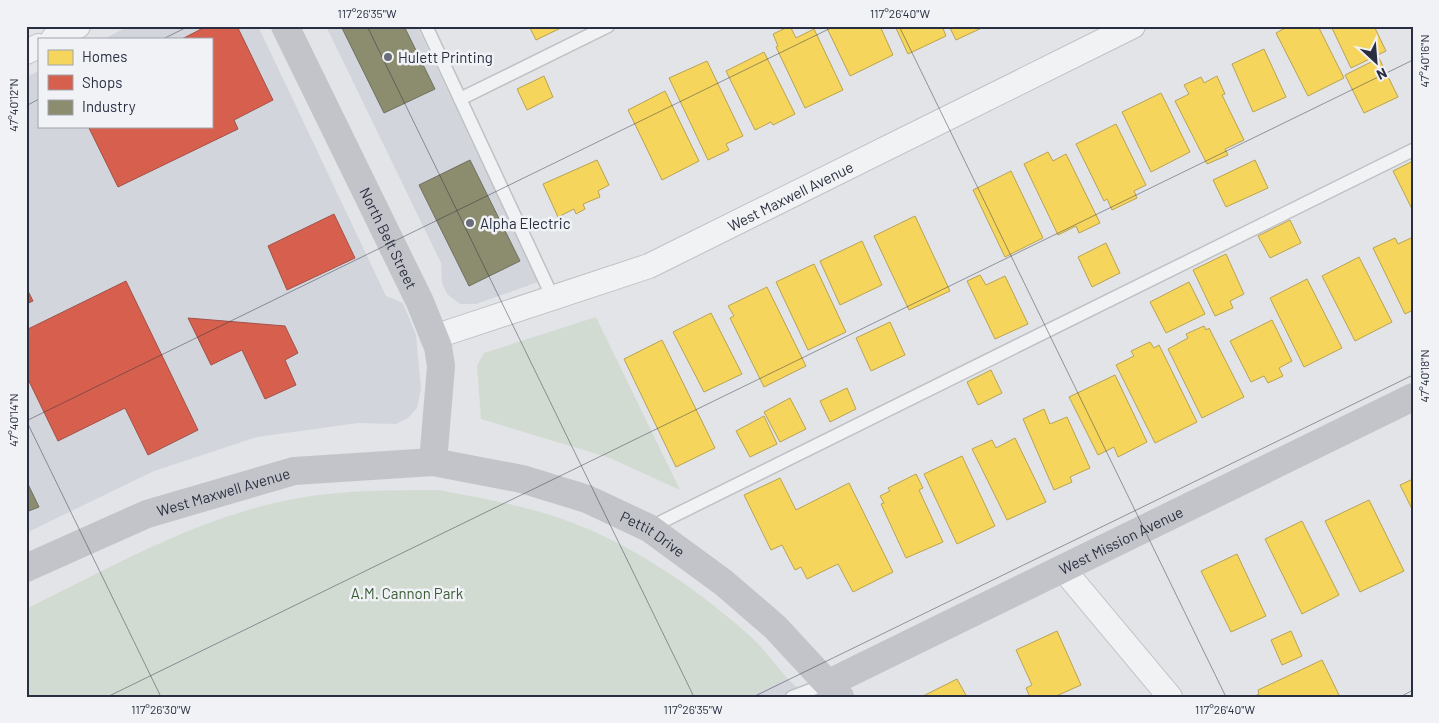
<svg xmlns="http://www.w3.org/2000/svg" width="1439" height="723" font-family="Barlow,sans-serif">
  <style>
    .built { fill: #d2d5dc }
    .green { fill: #d2dbd2 }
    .homes { fill: #f6d55c; stroke: #b8a354 }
    .shops { fill: #d6604d; stroke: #a25149 }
    .industry { fill: #8c8c6e; stroke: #6e7060 }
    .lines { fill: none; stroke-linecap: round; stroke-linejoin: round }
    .lane-casing { stroke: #bfc1c4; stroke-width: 15 }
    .street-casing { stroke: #bfc1c4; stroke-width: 26 }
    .lane { stroke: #f1f2f4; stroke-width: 12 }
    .street { stroke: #f1f2f4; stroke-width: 24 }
    .secondary { stroke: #c3c4c9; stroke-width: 28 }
    .ticks { fill: none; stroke: #292f40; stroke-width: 1; stroke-opacity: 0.45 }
    .poi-dot { fill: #6a6e7a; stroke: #f0f2f6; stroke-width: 2 }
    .labels { text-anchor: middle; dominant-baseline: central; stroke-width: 5; stroke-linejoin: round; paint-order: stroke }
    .poi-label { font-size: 15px; fill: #292f40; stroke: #f0f2f6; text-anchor: start }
    .street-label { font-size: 15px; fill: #292f40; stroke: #f0f2f6 }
    .park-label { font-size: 15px; fill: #3a5c36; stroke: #f0f2f6 }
    .neatline { fill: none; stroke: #292f40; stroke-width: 2 }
    .ticks-label { font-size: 12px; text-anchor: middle; fill: #292f40 }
  </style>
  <rect width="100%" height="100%" fill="#e2e4e7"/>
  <g class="built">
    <path d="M129,26H258L386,296L403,303L416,335L421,389L417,408L408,418L396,424L358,423L257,437L154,471L26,533V77L39,71V126H211V39H104Z"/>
    <path d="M326,26H417L538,282L476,304H460L447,294L442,283L441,263Z"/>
    <path d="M787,678L807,697H748Z"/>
  </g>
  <g class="green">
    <path d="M596,317L680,490L610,458L481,419L477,366L484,353Z"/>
    <path d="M439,490C486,499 533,507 578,525C641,550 699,591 749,635C763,648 775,664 787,678L748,697H26V609C114,566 201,515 299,498C344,490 392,490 439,490Z"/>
  </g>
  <g class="homes">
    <path d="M529,26H565L536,40Z"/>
    <path d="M790,26L796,38L814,29L843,90L805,108L776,47L778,46L773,34Z"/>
    <path d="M826,26H880L893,55L850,76Z"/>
    <path d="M895,26H942L946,36L908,54Z"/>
    <path d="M949,26H986L956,40Z"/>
    <path d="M1289,26H1318L1344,78L1308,96L1276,33Z"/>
    <path d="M1331,26H1374L1386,51L1351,68Z"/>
    <path d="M1264,49L1286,97L1253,112L1232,64Z"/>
    <path d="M764,52L795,114L773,125L771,122L755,130L726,71Z"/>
    <path d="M1379,58L1398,97L1364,113L1345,75Z"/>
    <path d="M707,61L743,136L726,144L729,150L708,160L669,78Z"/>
    <path d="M544,76L553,97L527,110L517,89Z"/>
    <path d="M1217,76L1225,94L1222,95L1244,140L1225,149L1228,155L1207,164L1175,101L1189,94L1184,85L1201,77L1204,83Z"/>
    <path d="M665,91L699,161L662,180L628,110Z"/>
    <path d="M1161,93L1190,152L1151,172L1122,112Z"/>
    <path d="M1116,124L1146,185L1134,191L1137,198L1112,210L1107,199L1104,201L1076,144Z"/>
    <path d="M1048,152L1053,161L1066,154L1100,223L1079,233L1076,226L1058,235L1024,164Z"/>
    <path d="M597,160L609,185L598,191L600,197L583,204L585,209L576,214L574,209L558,217L543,184Z"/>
    <path d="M1255,160L1268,188L1226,207L1213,180Z"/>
    <path d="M1413,161V209H1412L1393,171Z"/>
    <path d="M1011,171L1043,238L1005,257L973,190Z"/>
    <path d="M915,216L950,291L909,310L874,236Z"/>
    <path d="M1290,220L1301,243L1270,258L1258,236Z"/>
    <path d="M1395,238L1398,244L1411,238L1413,241V310L1405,314L1373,248Z"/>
    <path d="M862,241L882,285L840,305L820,261Z"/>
    <path d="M1106,243L1120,273L1092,287L1078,257Z"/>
    <path d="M1226,254L1244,294L1230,301L1233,308L1215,316L1193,270Z"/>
    <path d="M1359,257L1392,322L1355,341L1322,276Z"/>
    <path d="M814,264L846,332L808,350L776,282Z"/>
    <path d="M980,275L986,285L1005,276L1028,324L995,339L967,281Z"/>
    <path d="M1307,279L1342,348L1304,367L1270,298Z"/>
    <path d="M1189,282L1205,314L1166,333L1150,302Z"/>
    <path d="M767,287L806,366L764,387L730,318L734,316L728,306Z"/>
    <path d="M711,313L742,374L704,392L673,332Z"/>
    <path d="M1272,320L1292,361L1279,368L1283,376L1268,383L1264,376L1251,382L1230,341Z"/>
    <path d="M890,322L905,355L871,371L856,338Z"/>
    <path d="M1204,326L1206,330L1209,328L1244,397L1202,418L1168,349L1188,338L1186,334Z"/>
    <path d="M662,340L715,448L676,467L624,359Z"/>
    <path d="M1150,342L1154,348L1159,345L1197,422L1155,443L1116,365L1134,356L1131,351Z"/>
    <path d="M991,370L1002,393L978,405L967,382Z"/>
    <path d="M1115,375L1147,442L1118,457L1114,447L1098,455L1069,397Z"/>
    <path d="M847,388L856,409L830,422L820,401Z"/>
    <path d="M790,398L806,429L780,442L764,412Z"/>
    <path d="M1044,409L1050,424L1067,417L1090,468L1070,477L1072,482L1054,490L1023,419Z"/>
    <path d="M764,416L777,444L750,457L736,431Z"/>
    <path d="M1015,438L1046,502L1007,520L972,449L992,440L996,448Z"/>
    <path d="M962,456L995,526L957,544L924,474Z"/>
    <path d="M916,474L923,488L919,490L943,542L906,558L881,504L884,503L880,496L890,491L888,488Z"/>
    <path d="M780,478L796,510L849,483L893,572L853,592L838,564L807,579L801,567L795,570L782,545L771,550L744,495Z"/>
    <path d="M1413,479V511L1400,485Z"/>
    <path d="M1369,500L1404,571L1360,592L1325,521Z"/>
    <path d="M1302,521L1339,595L1302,614L1265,539Z"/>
    <path d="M1237,554L1266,616L1231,632L1201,571Z"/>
    <path d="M1057,631L1081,685L1054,697H1030L1026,688L1032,685L1016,650Z"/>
    <path d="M1291,631L1302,656L1282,665L1271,640Z"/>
    <path d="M1322,660L1339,695L1334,697H1253L1259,694L1258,690Z"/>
    <path d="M957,679L967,697H924L923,696Z"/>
  </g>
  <g class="shops">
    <path d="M207,26H237L273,100L234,120L238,129L118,187L88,126H211V39H182Z"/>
    <path d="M334,214L355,258L287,290L268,246Z"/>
    <path d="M126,281L198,430L148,455L125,408L58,441L26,375V330Z"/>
    <path d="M26,287L33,301L26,304Z"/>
    <path d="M188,318L285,326L298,353L285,360L296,385L265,399L242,350L211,365Z"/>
  </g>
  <g class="industry">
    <path d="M341,26H404L435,89L384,113Z"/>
    <path d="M470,160L520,261L469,286L419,185Z"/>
    <path d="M26,480L39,507L26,512Z"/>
  </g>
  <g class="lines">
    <defs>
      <g id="lane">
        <path d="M426,26L552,296"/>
        <path d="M460,99L608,26"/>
        <path d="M649,528L1413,150"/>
        <path d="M792,697L829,683"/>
      </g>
      <g id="street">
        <path d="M53,39L78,26"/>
        <path d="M26,52L39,46"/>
        <path id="s1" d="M434,337L649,266L1133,26"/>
        <path d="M1063,569L1170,697"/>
      </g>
    </defs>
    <use href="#lane" class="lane-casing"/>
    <use href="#street" class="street-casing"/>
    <use href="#lane" class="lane"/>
    <use href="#street" class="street"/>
    <g class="secondary">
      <path id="s2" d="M285,26L420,302L438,347L441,366L433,462"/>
      <path id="s3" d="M26,568L147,514L294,471L433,462L522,479L587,499L649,528L724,583L775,627L840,697"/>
      <path id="s4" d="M829,683L1413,397"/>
    </g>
  </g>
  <path class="ticks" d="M367,26L694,697M899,26L1226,697M163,39L189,26M26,106L39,99M26,420L161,697M26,421L835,26M107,697L1413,60M753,697L1413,375M1400,697L1413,690"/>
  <g class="poi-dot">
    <circle cx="388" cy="57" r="5"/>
    <circle cx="470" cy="223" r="5"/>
  </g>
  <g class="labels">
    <g class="poi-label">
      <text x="398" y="57">Hulett Printing</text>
      <text x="480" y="223">Alpha Electric</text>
    </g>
    <g class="street-label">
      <text stroke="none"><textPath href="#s1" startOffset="384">West Maxwell Avenue</textPath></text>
      <text stroke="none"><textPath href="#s2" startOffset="236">North Belt Street</textPath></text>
      <text stroke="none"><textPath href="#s3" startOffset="212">West Maxwell Avenue</textPath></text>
      <text stroke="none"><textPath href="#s3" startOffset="658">Pettit Drive</textPath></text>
      <text stroke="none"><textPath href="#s4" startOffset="325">West Mission Avenue</textPath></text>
    </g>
    <g class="park-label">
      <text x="407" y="593">A.M. Cannon Park</text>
    </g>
  </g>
  <rect width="1439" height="723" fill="none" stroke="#f0f2f6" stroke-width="55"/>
  <rect x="38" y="38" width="175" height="90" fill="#f0f2f6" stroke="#a0a4ad"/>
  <rect x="48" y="50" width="25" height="15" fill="#f6d55c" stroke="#a0a4ad"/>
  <text x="82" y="62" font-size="15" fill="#292f40">Homes</text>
  <rect x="48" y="75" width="25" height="15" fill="#d6604d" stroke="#a0a4ad"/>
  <text x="82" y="88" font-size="15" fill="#292f40">Shops</text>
  <rect x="48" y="100" width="25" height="15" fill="#8c8c6e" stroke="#a0a4ad"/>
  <text x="82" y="112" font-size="15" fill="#292f40">Industry</text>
  <g transform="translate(1376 62) rotate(154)" stroke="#f0f2f6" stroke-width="4" paint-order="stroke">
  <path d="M0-4L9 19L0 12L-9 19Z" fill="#292f40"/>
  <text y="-8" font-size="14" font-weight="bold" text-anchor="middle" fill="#292f40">N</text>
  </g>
  <rect x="28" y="28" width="1384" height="668" class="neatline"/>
  <g class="ticks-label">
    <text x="367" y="18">117°26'35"W</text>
    <text x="900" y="18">117°26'40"W</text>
    <text transform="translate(1425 61) rotate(-90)" y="4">47°40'16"N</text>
    <text transform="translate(14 105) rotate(-90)" y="4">47°40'12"N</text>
    <text transform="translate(1425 376) rotate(-90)" y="4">47°40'18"N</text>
    <text transform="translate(14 420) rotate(-90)" y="4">47°40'14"N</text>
    <text x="161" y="714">117°26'30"W</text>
    <text x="693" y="714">117°26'35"W</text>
    <text x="1225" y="714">117°26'40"W</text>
  </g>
</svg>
